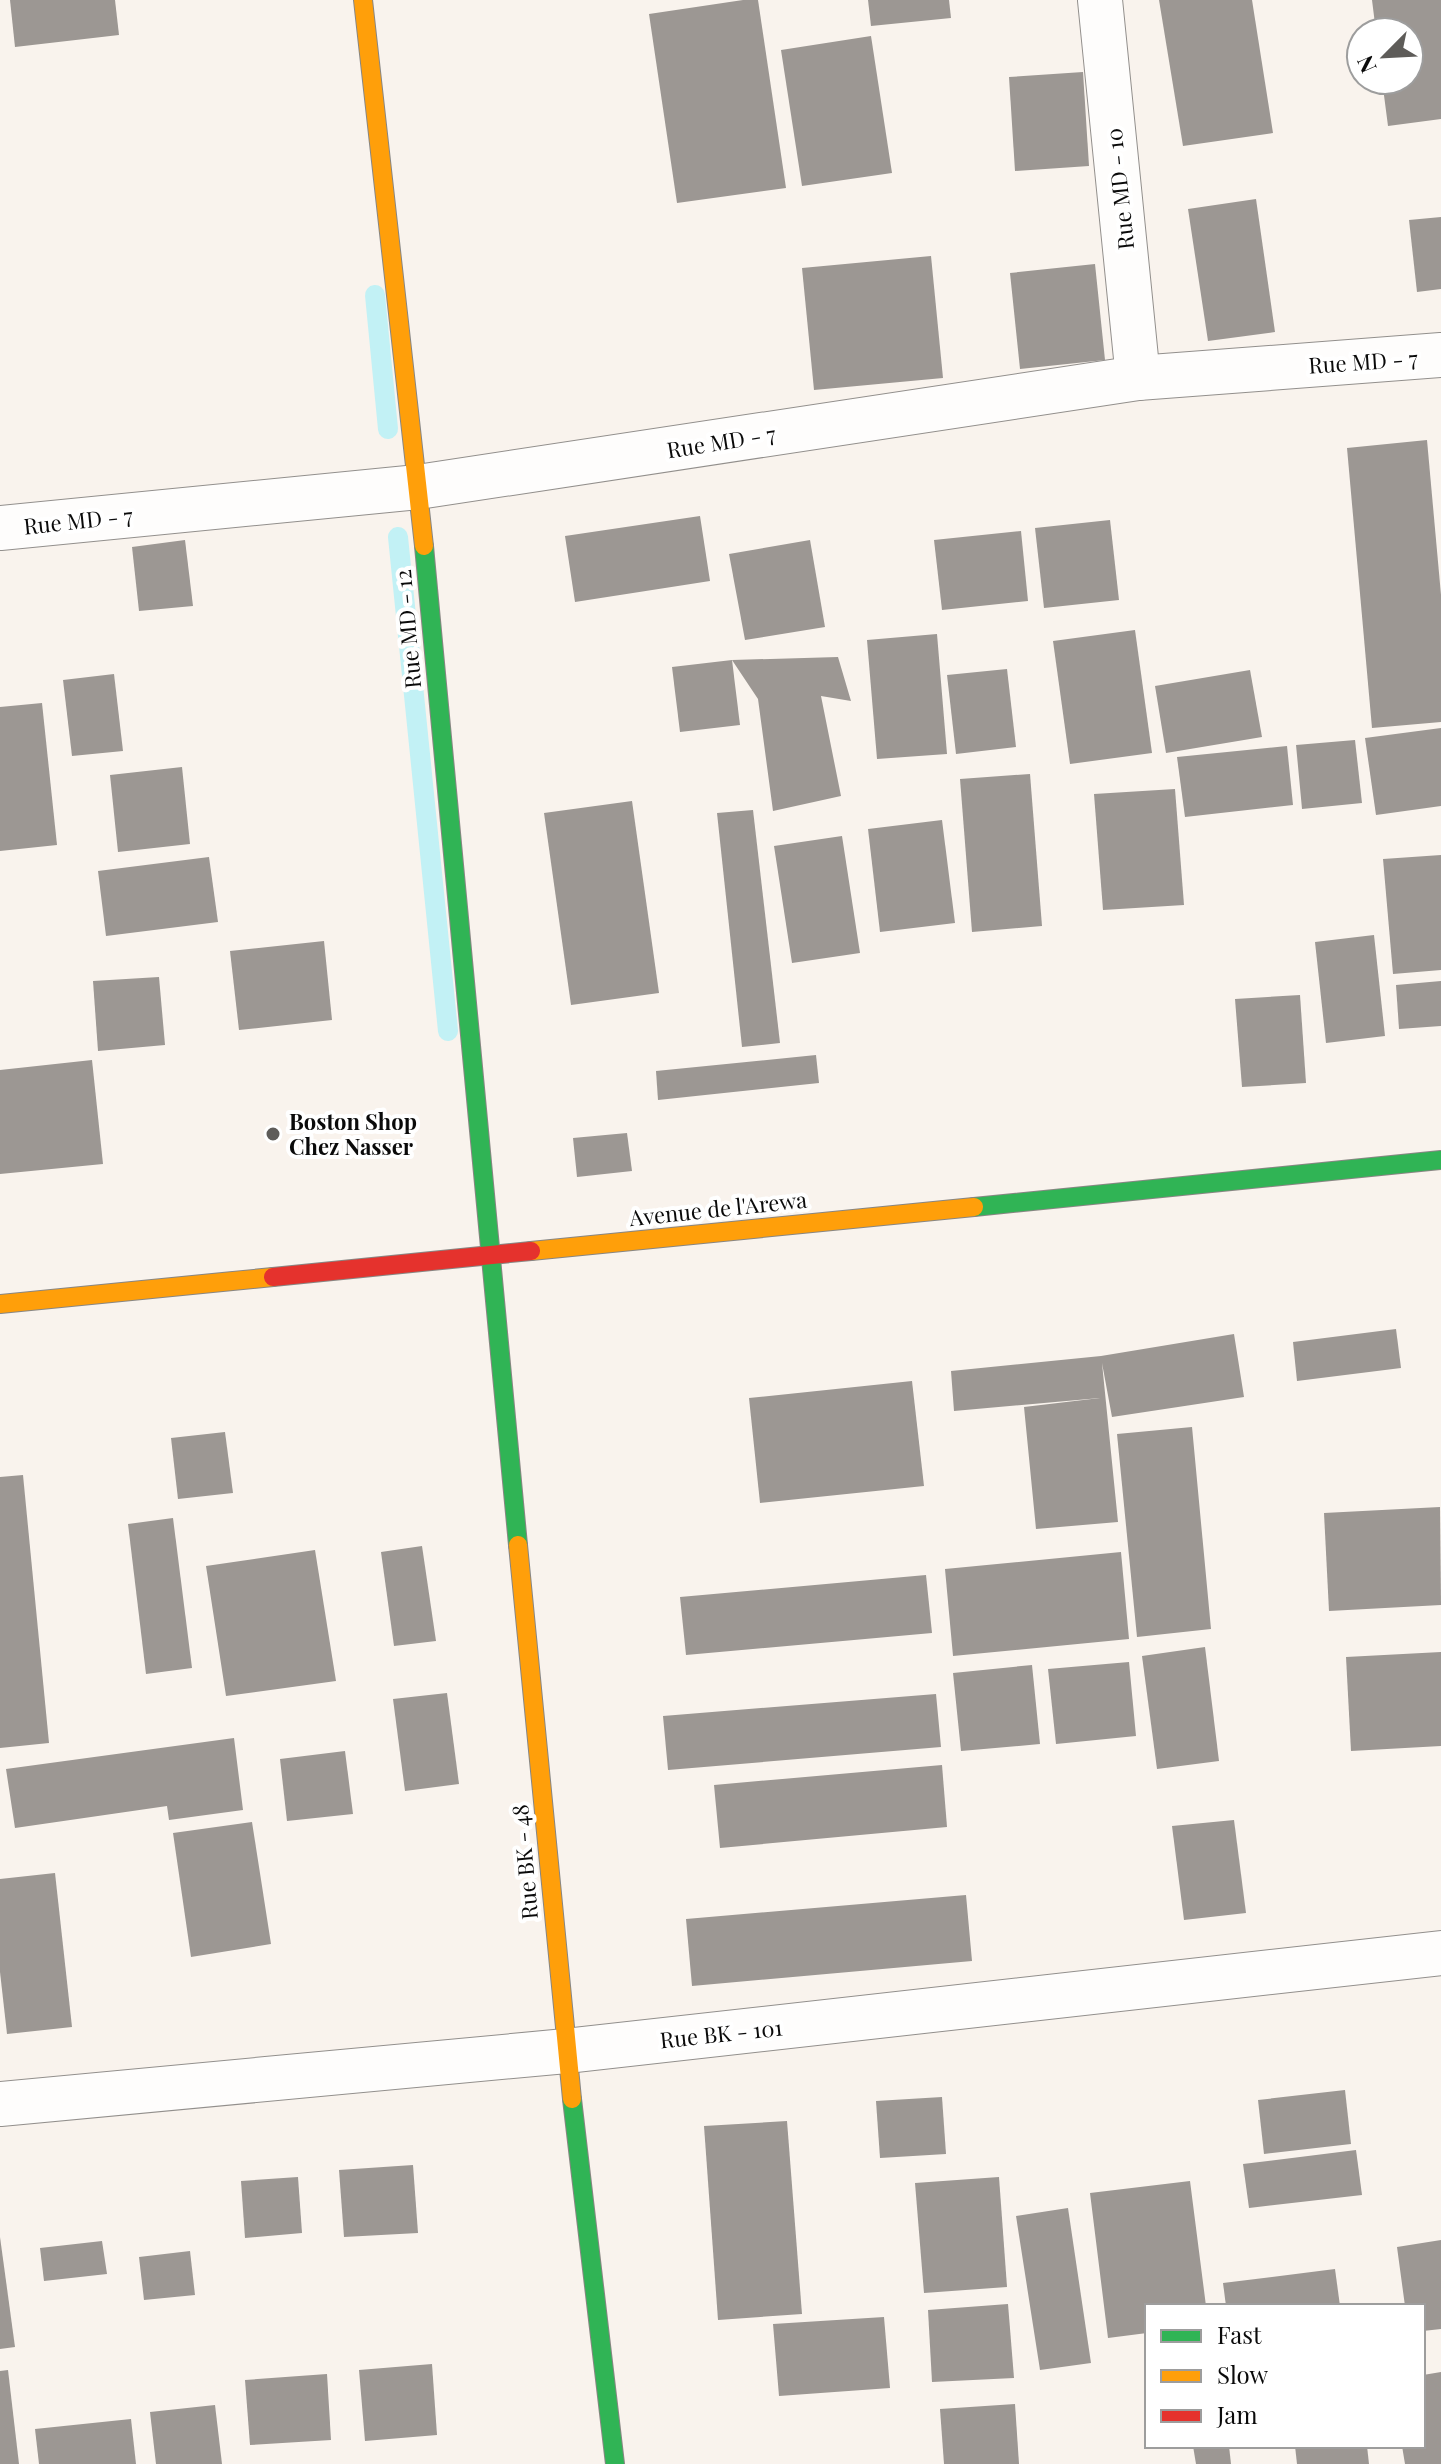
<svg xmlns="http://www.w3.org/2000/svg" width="1441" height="2464" font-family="'Playfair Display',serif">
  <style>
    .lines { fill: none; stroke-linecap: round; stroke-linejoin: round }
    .stream { stroke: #c2f1f5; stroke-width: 20 }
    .building { fill: #9c9793 }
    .street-casing { stroke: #928f8c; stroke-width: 46 }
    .fast-casing { stroke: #888683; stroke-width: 20 }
    .slow-casing { stroke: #888683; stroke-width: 20 }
    .jam-casing { stroke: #888683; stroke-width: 20 }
    .street { stroke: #fefdfc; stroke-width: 44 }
    .fast { stroke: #30b455; stroke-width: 18 }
    .slow { stroke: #ff9f0a; stroke-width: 18 }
    .jam { stroke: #e5322d; stroke-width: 18 }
    .poi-dot { fill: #5e5c59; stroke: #fff; stroke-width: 3 }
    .labels { text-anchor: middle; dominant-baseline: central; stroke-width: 8; stroke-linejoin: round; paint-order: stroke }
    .street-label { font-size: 22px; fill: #0a0a0a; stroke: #fff }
    .poi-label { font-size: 22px; font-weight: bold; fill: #0a0a0a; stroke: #fff; text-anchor: start }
  </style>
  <rect width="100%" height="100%" fill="#f9f3ed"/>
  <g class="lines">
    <g class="stream">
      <path d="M375,295L388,429"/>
      <path d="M398,537L448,1031"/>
    </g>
  </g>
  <g class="building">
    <path d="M10,0H115L119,35L15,47Z"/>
    <path d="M743,0H758L786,188L677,203L649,14Z"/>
    <path d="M868,0H949L951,18L871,26Z"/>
    <path d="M1159,0H1252L1273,133L1183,146Z"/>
    <path d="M1372,0H1441V119L1388,126L1382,80H1409V32H1376Z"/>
    <path d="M871,36L892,173L802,186L781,50Z"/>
    <path d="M1083,72L1089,166L1015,171L1009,77Z"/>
    <path d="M1256,199L1275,332L1208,341L1188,209Z"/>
    <path d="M1441,217V289L1417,292L1409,220Z"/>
    <path d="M931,256L943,378L814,390L802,268Z"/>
    <path d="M1095,264L1105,360L1020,369L1010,273Z"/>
    <path d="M1427,440L1441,595V722L1372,728L1347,448Z"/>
    <path d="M700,516L710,581L575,602L565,536Z"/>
    <path d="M1110,520L1119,600L1044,608L1035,528Z"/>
    <path d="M1021,531L1028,601L942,610L934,540Z"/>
    <path d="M185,540L193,606L139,611L132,547Z"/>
    <path d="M810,540L825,627L745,640L729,554Z"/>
    <path d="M1135,630L1152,753L1070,764L1053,641Z"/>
    <path d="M937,634L947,754L877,759L867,640Z"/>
    <path d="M838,657L851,701L821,696L841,796L773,811L758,699L732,660Z"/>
    <path d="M732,660L740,725L680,732L672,667Z"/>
    <path d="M1007,669L1016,747L956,754L947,675Z"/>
    <path d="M1250,670L1262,737L1166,753L1155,686Z"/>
    <path d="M114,674L123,751L72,756L63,680Z"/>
    <path d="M42,703L57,845L0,851V707Z"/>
    <path d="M1441,728V806L1376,815L1365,738Z"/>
    <path d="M1355,740L1362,803L1302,809L1296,745Z"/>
    <path d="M1287,746L1293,805L1185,817L1177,757Z"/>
    <path d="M182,767L190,844L118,852L110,775Z"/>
    <path d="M1030,774L1042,926L972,932L960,779Z"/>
    <path d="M1175,789L1184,905L1103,910L1094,794Z"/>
    <path d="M632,801L659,993L571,1005L544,813Z"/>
    <path d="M753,810L780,1043L742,1047L717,813Z"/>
    <path d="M942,820L955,923L880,932L868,829Z"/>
    <path d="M842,836L860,953L792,963L774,846Z"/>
    <path d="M1441,855V970L1393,974L1383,859Z"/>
    <path d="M209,857L218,922L106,936L98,871Z"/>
    <path d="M1374,935L1385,1036L1326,1043L1315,942Z"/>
    <path d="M324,941L332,1020L239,1030L230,951Z"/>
    <path d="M159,977L165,1045L98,1051L93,981Z"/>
    <path d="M1441,981V1026L1399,1029L1396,985Z"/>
    <path d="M1300,995L1306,1083L1242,1087L1235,999Z"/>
    <path d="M816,1055L819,1083L658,1100L656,1071Z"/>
    <path d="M92,1060L103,1164L0,1174V1070Z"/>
    <path d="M627,1133L632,1171L577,1177L573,1138Z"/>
    <path d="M1396,1329L1401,1368L1297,1381L1293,1342Z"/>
    <path d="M1234,1334L1244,1397L1112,1417L1102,1363L1118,1522L1036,1529L1024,1407L1100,1398L954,1411L951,1371L1101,1356Z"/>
    <path d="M912,1381L924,1486L760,1503L749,1398Z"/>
    <path d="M1192,1427L1211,1629L1137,1637L1117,1434Z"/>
    <path d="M225,1432L233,1493L178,1499L171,1438Z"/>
    <path d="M23,1475L49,1743L0,1748V1477Z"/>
    <path d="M1440,1507L1441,1605L1329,1611L1324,1513Z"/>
    <path d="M173,1518L192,1668L146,1674L128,1524Z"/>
    <path d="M422,1546L436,1641L394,1646L381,1552Z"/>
    <path d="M315,1550L336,1681L226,1696L206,1566Z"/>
    <path d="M1121,1552L1129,1639L953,1656L945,1569Z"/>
    <path d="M926,1575L932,1633L686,1655L680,1597Z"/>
    <path d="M1205,1647L1219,1761L1157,1769L1142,1656Z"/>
    <path d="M1441,1652V1746L1351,1751L1346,1657Z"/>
    <path d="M1129,1662L1136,1736L1056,1744L1048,1669Z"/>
    <path d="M1032,1665L1040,1744L961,1751L953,1673Z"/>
    <path d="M447,1693L459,1784L405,1791L393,1699Z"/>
    <path d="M936,1694L941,1747L668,1770L663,1716Z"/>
    <path d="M234,1738L243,1810L169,1820L167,1806L15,1828L6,1769Z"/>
    <path d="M345,1751L353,1814L287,1821L280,1759Z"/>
    <path d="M942,1765L947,1827L720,1848L714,1785Z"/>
    <path d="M1234,1820L1246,1913L1184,1920L1172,1826Z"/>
    <path d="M252,1822L271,1944L191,1957L173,1833Z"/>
    <path d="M55,1873L72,2027L7,2034L0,1972V1879Z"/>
    <path d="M966,1895L972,1961L692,1986L686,1919Z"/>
    <path d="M1345,2090L1351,2144L1264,2154L1258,2100Z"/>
    <path d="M942,2097L946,2154L880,2158L876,2101Z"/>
    <path d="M787,2121L802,2314L718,2320L704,2126Z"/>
    <path d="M1356,2150L1362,2195L1249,2208L1243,2164Z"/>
    <path d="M413,2165L418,2233L344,2237L339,2170Z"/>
    <path d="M298,2177L302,2233L245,2238L241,2181Z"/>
    <path d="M999,2177L1007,2287L924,2293L915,2183Z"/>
    <path d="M1190,2181L1206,2306H1147V2333L1108,2338L1090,2193Z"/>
    <path d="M1068,2208L1091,2363L1040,2370L1016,2216Z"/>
    <path d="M0,2237L15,2347L0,2349Z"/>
    <path d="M1441,2240V2329L1423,2331V2306H1405L1397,2247Z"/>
    <path d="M102,2241L107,2274L44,2281L40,2248Z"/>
    <path d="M190,2251L195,2295L144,2300L139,2257Z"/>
    <path d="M1335,2269L1340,2306H1226L1223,2283Z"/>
    <path d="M1008,2304L1014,2378L932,2382L928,2310Z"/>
    <path d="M884,2317L890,2388L779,2396L773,2324Z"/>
    <path d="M432,2364L437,2435L365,2441L359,2370Z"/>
    <path d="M8,2370L19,2464H0V2371Z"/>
    <path d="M1441,2372V2464H1405L1402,2446H1423V2375Z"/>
    <path d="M327,2374L331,2440L250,2445L245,2380Z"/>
    <path d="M1015,2404L1019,2464H944L940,2409Z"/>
    <path d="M215,2405L222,2464H156L150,2412Z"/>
    <path d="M131,2419L136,2464H39L35,2429Z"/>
    <path d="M1193,2446H1229L1231,2464H1196Z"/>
    <path d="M1295,2446H1367L1369,2464H1297Z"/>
  </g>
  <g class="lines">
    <defs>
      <g id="street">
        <path d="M1100,0L1138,378"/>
        <path d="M0,528L418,487L1138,378L1441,355"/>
        <path d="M0,2104L566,2051L1441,1953"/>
      </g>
      <g id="fast">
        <path d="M424,546L518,1545"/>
        <path d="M974,1207L1441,1160"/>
        <path d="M572,2099L615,2464"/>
      </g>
      <g id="slow">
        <path d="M363,0L424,546"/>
        <path d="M531,1251L974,1207"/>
        <path d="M0,1304L273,1277"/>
        <path d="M518,1545L572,2099"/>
      </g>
      <path id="jam" d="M273,1277L531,1251"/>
    </defs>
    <use href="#street" class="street-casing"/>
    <use href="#fast" class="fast-casing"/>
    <use href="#slow" class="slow-casing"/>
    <use href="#jam" class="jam-casing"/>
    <use href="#street" class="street"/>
    <use href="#fast" class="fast"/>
    <use href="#slow" class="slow"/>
    <use href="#jam" class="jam"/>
  </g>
  <circle class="poi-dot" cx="273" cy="1134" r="8"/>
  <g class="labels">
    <g class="street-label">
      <text transform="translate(1119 189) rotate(-96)">Rue MD - 10</text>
      <text transform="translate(1363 361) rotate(-4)">Rue MD - 7</text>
      <text transform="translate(721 441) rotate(-9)">Rue MD - 7</text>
      <text transform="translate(78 520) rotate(-6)">Rue MD - 7</text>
      <text transform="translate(407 629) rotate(-95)">Rue MD - 12</text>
      <text transform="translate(718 1208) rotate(-6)">Avenue de l'Arewa</text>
      <text transform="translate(524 1862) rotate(-95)">Rue BK - 48</text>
      <text transform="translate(721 2033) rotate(-6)">Rue BK - 101</text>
    </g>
    <g class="poi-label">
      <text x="289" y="1121">Boston Shop<tspan x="289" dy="25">Chez Nasser</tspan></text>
    </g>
  </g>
  <rect x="1145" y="2304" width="280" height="144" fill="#ffffff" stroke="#9d9d9d" stroke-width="2"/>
  <rect x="1161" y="2330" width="40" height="12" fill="#30b455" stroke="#9d9d9d" stroke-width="2"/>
  <text x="1217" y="2344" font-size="24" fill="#0a0a0a">Fast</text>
  <rect x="1161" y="2370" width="40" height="12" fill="#ff9f0a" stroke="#9d9d9d" stroke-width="2"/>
  <text x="1217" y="2384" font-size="24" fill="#0a0a0a">Slow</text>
  <rect x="1161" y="2410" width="40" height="12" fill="#e5322d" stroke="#9d9d9d" stroke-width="2"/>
  <text x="1217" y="2424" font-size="24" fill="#0a0a0a">Jam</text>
  <g transform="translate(1385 56) rotate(246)"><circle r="38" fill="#ffffff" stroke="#9d9d9d" stroke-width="2"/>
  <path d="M0-6L14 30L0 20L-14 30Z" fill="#5e5c59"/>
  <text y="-12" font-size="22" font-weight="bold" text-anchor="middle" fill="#0a0a0a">N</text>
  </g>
</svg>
